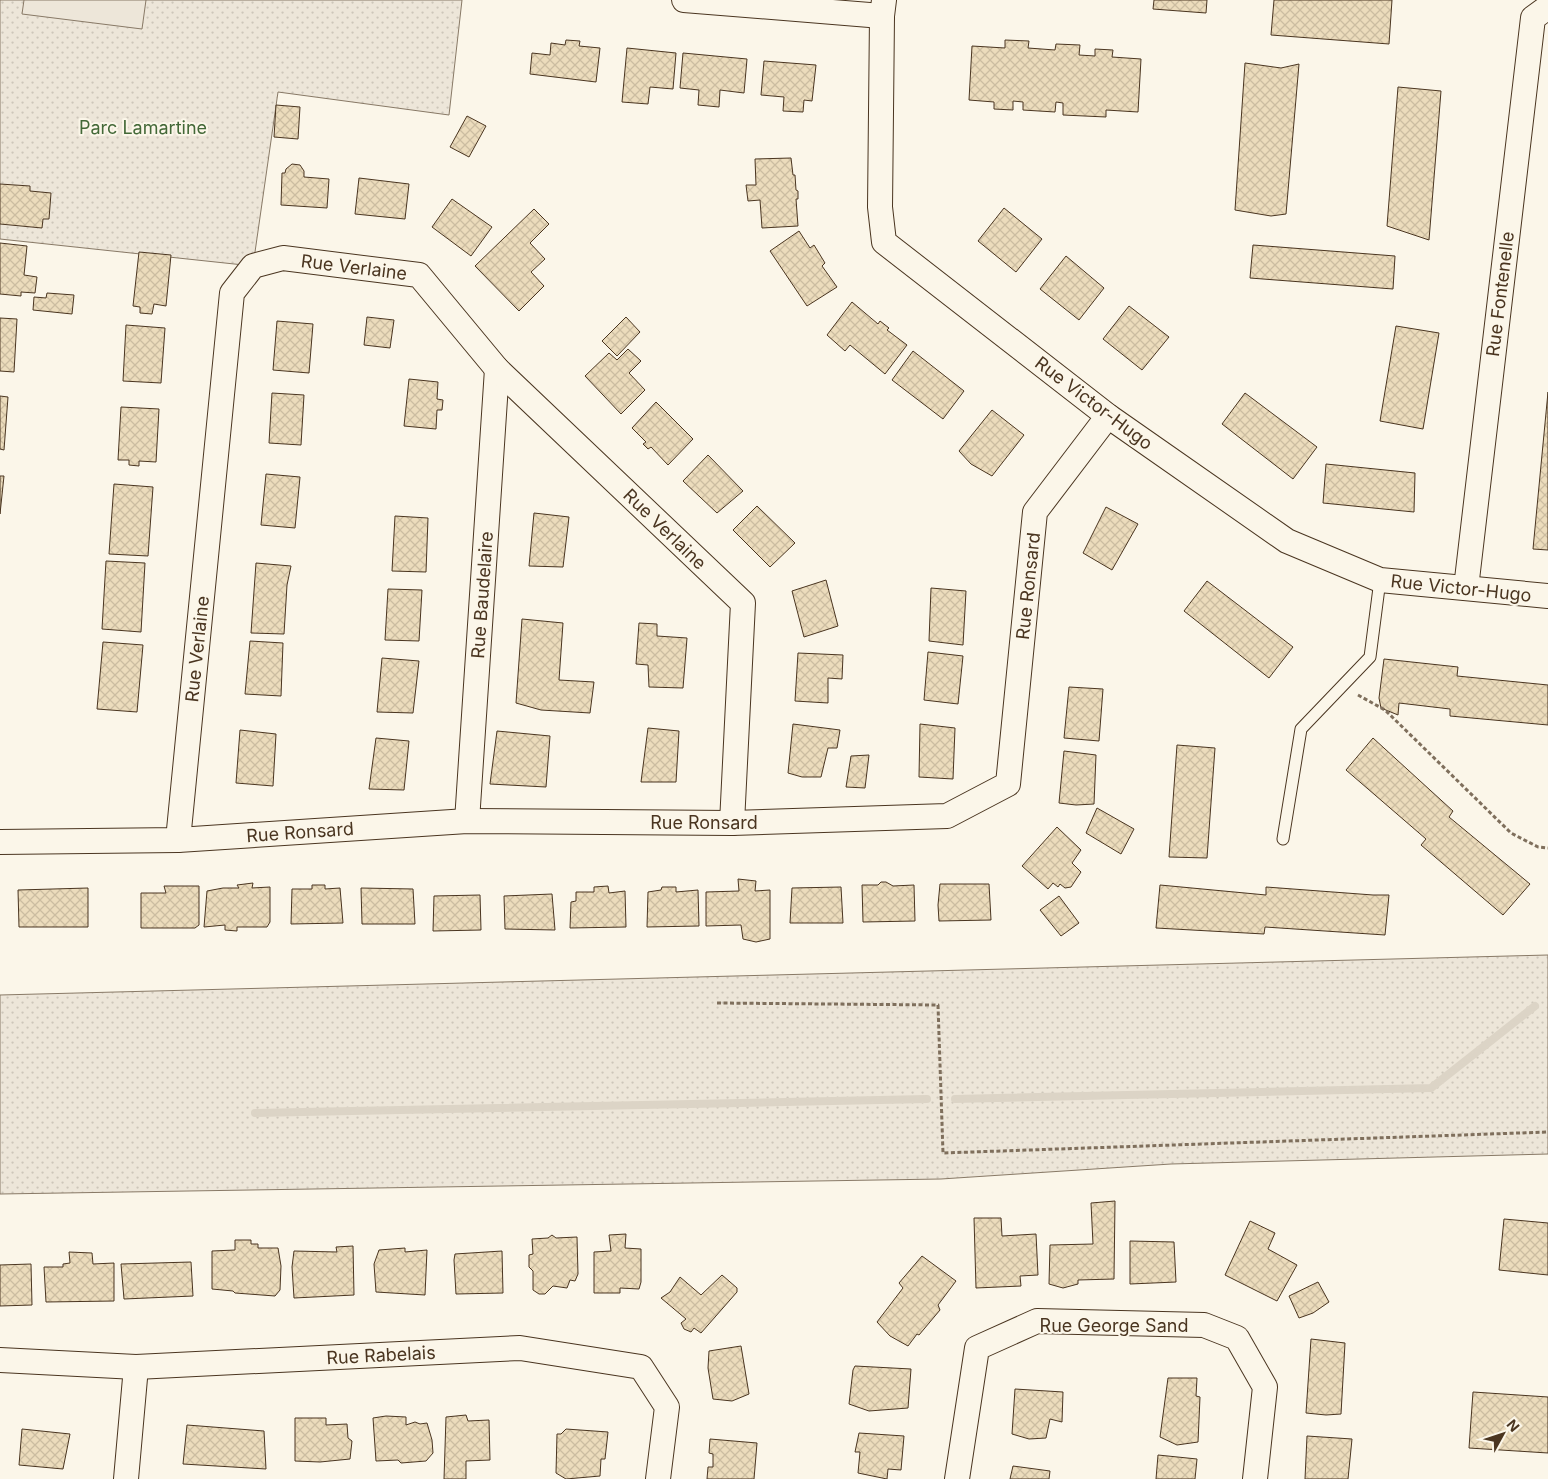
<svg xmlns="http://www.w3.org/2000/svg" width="1548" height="1479" font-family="Inter,sans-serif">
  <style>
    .grass { fill: url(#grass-dots); stroke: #887966 }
    .garden { fill: #ede6d9; stroke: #887966 }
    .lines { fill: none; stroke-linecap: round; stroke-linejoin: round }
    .stream { stroke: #dcd4c6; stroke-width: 8 }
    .building { fill: url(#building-cross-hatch); stroke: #4a3520 }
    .service-casing { stroke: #4a3520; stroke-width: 13 }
    .minor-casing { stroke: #4a3520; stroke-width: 26 }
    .path { stroke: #7f6f5c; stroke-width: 3; stroke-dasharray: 4 2.5; stroke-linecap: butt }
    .service { stroke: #fbf6e9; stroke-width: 11 }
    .minor { stroke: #fbf6e9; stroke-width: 24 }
    .labels { text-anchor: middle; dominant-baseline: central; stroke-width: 4; stroke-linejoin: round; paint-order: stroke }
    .park-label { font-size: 18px; fill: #436837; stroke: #fbf6e9 }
    .street-label { font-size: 18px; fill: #4a3520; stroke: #fbf6e9 }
  </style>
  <defs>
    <pattern id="grass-dots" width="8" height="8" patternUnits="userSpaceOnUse" patternTransform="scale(1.25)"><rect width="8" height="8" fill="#ede6d9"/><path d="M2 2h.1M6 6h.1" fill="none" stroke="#cdc6ba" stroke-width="1.8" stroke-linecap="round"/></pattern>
    <pattern id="building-cross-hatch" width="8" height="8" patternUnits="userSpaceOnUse" patternTransform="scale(1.25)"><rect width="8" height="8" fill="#ecdcbc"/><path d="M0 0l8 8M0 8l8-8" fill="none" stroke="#ccbda1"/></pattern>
  </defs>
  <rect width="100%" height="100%" fill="#fbf6e9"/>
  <g class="grass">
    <path d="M0,0H462L449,115L278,92L253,266L0,239Z"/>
    <path d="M1548,955V1154L1171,1164L941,1179L0,1194V995Z"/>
  </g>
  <path class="garden" d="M24,0H146L142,29L22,14Z"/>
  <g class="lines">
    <g class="stream">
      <path d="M955,1099L1431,1088L1535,1006"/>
      <path d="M255,1113L927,1099"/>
    </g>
  </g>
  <g class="building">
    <path d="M1154,0H1207L1206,13L1153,9Z"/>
    <path d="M1274,0H1392L1389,44L1271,35Z"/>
    <path d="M566,40L580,41L579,46L600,48L596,82L530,74L532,53L550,55L551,43L565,45Z"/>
    <path d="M1005,40L1029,41L1028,48L1055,50L1056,44L1080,45L1079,55L1095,56V49L1113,50L1112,57L1141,59L1138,112L1106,110V117L1063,115V103L1056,102L1055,112L1023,110V102L1013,101V110L994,109V102L969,100L972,46L1005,48Z"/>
    <path d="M627,48L676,53L673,89L650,87L648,104L622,102Z"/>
    <path d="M683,53L747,59L744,93L720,90L719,107L698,105L699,90L680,88Z"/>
    <path d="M764,61L816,65L812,101L804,100L803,112L783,111L784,97L761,95Z"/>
    <path d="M1245,63L1281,68L1299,64L1286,214L1271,216L1235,210Z"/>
    <path d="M1398,87L1441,91L1429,240L1387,226Z"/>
    <path d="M276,105L300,107L298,139L274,137Z"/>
    <path d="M467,116L486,126L469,157L450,147Z"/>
    <path d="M791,158L793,175H795L796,190L798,191V199H796L798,226L762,228L760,200L748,201L746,185H756L755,159Z"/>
    <path d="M292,164L300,165L304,171V177L329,179L327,208L281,205L282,173H285L286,169Z"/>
    <path d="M359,178L409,184L405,219L355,214Z"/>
    <path d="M0,184L30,186V191L51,193L49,219H43L42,228L0,224Z"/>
    <path d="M452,199L492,227L471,256L432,227Z"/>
    <path d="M1004,208L1042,239L1016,272L978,241Z"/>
    <path d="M534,209L549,224L530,243L545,259L531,272L544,286L519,311L475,266Z"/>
    <path d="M799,231L810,248L814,245L825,263L822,266L837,287L807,306L770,251Z"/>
    <path d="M0,243L27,246L24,275L37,277L35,293L21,292V296L0,294Z"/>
    <path d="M1253,245L1395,256L1393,289L1250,278Z"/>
    <path d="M139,252L171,255L166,306L154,304L152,314L140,313V307L133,306Z"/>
    <path d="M1066,256L1104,288L1079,320L1040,289Z"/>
    <path d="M47,293L74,295L72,314L33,310L34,297L46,298Z"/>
    <path d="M852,302L878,324L880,321L889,328L887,330L907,345L885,374L850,345L845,351L827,335Z"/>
    <path d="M1129,306L1169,337L1142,370L1103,339Z"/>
    <path d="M367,317L394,320L390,348L364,345Z"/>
    <path d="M626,317L640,332L617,356L602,341Z"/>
    <path d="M0,318L17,319L14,372L0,371Z"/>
    <path d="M277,321L313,324L309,373L273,370Z"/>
    <path d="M126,325L165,328L161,383L123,381Z"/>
    <path d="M1396,326L1439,333L1423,429L1380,421Z"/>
    <path d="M628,349L641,361L629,373L645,390L621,414L585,376L609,353L617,360Z"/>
    <path d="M913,351L964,391L943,419L892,380Z"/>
    <path d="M409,379L438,382L437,399L443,400L442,410H437L436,429L404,426Z"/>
    <path d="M1548,392V550L1533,549Z"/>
    <path d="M272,393L304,395L301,445L269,443Z"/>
    <path d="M1245,393L1317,447L1293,479L1222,424Z"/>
    <path d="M0,396L8,397L4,450L0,449Z"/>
    <path d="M656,402L693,439L668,465L651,447L648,449L643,444L646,442L632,428Z"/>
    <path d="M121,407L159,409L156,462L139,461V466L129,465V460H118Z"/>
    <path d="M992,410L1024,435L992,476L971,464L959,451Z"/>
    <path d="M708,455L743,491L717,513L683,481Z"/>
    <path d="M1326,464L1415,473L1414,512L1323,503Z"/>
    <path d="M266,474L300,477L295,528L261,525Z"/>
    <path d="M0,476H4L0,514Z"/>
    <path d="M114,484L153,487L148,556L109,554Z"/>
    <path d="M757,506L795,543L770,567L733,530Z"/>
    <path d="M1106,507L1138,524L1112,570L1083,553Z"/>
    <path d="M534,513L569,517L563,567L529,566Z"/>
    <path d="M395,516L428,518L426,572L392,571Z"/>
    <path d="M106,561L145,563L141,632L102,629Z"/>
    <path d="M256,563L291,566L287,585L284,634L251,633Z"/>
    <path d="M826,580L838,626L804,637L792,591Z"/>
    <path d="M1207,581L1293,647L1269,678L1184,611Z"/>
    <path d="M931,588L966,591L963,645L929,641Z"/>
    <path d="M388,589L422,590L419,641L385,640Z"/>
    <path d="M522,619L563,623L559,680L594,682L590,713L541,710L516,703Z"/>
    <path d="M639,623L657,624V636L687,638L683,688L649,687L648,665L636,664Z"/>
    <path d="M250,641L283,643L281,696L245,694Z"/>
    <path d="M103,642L143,645L137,712L97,709Z"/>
    <path d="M928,652L963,656L958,704L924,700Z"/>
    <path d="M798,653L843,655L842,679L828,678V703L795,701Z"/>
    <path d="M382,658L419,661L413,713L377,712Z"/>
    <path d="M1384,659L1458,667L1457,676L1548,685V725L1450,716V709L1399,703L1398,715L1381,708L1379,698Z"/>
    <path d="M1069,687L1103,689L1099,741L1064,738Z"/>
    <path d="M793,724L840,730L837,748H828L821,777H802L788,773Z"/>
    <path d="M920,724L955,728L953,779L919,777Z"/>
    <path d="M648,728L679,731L676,782H641Z"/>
    <path d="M240,730L276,734L273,786L236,783Z"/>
    <path d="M497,731L550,736L546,787L490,784Z"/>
    <path d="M376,738L409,741L404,790L369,789Z"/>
    <path d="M1373,738L1453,811L1449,817L1530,884L1503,915L1421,845L1426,839L1346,770Z"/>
    <path d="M1177,745L1215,748L1207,858L1169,857Z"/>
    <path d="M1064,751L1096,755L1094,804L1076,805L1059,803Z"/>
    <path d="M869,755L865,788L846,787L851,756Z"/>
    <path d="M1097,808L1134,829L1121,854L1086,833Z"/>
    <path d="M1057,827L1081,850L1072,863L1081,872L1071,887L1065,888L1060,884L1058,887L1053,883L1048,889L1022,866Z"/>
    <path d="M738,879L756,881L755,891L770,890V939L756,942L743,939L741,925L706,926V892L739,891Z"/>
    <path d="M881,882H886L893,886L914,885L915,921L863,922L862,885H878Z"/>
    <path d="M253,883L252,888L270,887V922L267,927H237V931L225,930V925L204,927L207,891L223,888H239L237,885Z"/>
    <path d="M940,884H989L991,920L939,921L938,905Z"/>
    <path d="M312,885H325V889L340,888L343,923L291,924L292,889H312Z"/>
    <path d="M1160,885L1266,895V887L1373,895H1389L1385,935L1265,927L1264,934L1156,928Z"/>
    <path d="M164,886H199V925L195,928H141V893H166Z"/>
    <path d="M608,886L609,893L625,891L626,927L570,928L571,902L576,901V892H594V887Z"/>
    <path d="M662,887H676V892L698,890L699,926L647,927L648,892L661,890Z"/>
    <path d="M841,887L843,923H790L792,888Z"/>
    <path d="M88,888V927H19L18,890Z"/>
    <path d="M361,888L413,889L415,924H362Z"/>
    <path d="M552,894L555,930L505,929L504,896Z"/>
    <path d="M480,895L481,930L433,931L434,896Z"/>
    <path d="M1059,896L1079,923L1061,936L1040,910Z"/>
    <path d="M1115,1201L1114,1279L1078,1280V1284L1063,1288L1049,1284L1050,1245L1093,1244L1091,1203Z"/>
    <path d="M974,1218H1001L1002,1236L1036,1234L1038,1275L1020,1276L1021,1286L976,1288Z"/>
    <path d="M1504,1219L1548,1223V1275L1499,1270Z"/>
    <path d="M1250,1221L1275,1233L1268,1249L1297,1265L1277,1301L1225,1275Z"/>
    <path d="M626,1234L625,1248L641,1249V1282L639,1289L620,1288V1293H594V1252L611,1251L609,1235Z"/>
    <path d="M552,1235L556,1238L577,1237L578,1274L575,1281L570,1280L567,1288L553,1286L545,1294H539L533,1290V1271L529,1267V1255L533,1254L532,1239L548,1238Z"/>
    <path d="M235,1240H251V1244H258V1248H278L281,1266L280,1290L275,1296L235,1293L233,1291L212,1289V1251L235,1250Z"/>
    <path d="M1130,1241L1174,1242L1176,1282L1130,1284Z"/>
    <path d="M353,1246L354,1295L294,1298L292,1267L294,1251L337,1252L336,1247Z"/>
    <path d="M405,1248V1252L427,1250L425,1295L376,1292L374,1264L379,1250Z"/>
    <path d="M502,1251L503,1293L456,1294L454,1260L455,1254Z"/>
    <path d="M69,1252L92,1253L93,1264L114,1263V1301L46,1302L44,1267H63V1264L70,1263Z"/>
    <path d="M922,1256L956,1281L938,1305L940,1310L919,1335L917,1334L908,1346L890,1336L877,1322L903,1288L899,1283Z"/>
    <path d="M191,1262L193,1296L124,1299L121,1264Z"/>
    <path d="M31,1264L32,1305L0,1306V1265Z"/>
    <path d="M722,1275L737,1288V1292L701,1333L694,1328L691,1332L684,1329L681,1323L686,1319L661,1298L670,1292L680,1277L701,1295Z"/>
    <path d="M1318,1282L1329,1302L1313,1313L1299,1318L1289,1296Z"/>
    <path d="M1311,1339L1345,1343L1341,1414L1326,1415L1306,1413Z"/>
    <path d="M741,1346L749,1394L732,1401L713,1399L708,1368L709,1351Z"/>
    <path d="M855,1366L911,1369L908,1408L869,1411L849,1404L853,1370Z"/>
    <path d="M1168,1378H1197L1196,1396L1200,1397L1198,1442L1177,1445L1160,1437Z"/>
    <path d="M1015,1389L1063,1392L1062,1422L1050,1419L1046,1438L1029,1439L1012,1434Z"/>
    <path d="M1473,1392L1548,1397V1453L1469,1448Z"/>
    <path d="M466,1415L468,1421L489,1420L490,1460L466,1461V1479H444L446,1417Z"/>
    <path d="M386,1416L406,1417V1425L415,1422L420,1424L427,1423L432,1440L433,1453L426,1461L401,1463L398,1460L376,1461L373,1418Z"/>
    <path d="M295,1418H326V1425L347,1424L348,1438L352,1441L350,1459L320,1462L295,1461Z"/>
    <path d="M187,1425L264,1431L266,1469L183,1464Z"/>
    <path d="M22,1429L70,1434L63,1469L19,1465Z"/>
    <path d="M566,1429L608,1432L605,1459H601L600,1476L566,1479L556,1473L557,1434H561Z"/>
    <path d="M859,1433L904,1436L901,1470L888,1469L887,1479L858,1473L860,1452H855Z"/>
    <path d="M1307,1436L1352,1439L1348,1479H1305Z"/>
    <path d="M710,1439L757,1443L754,1479H707L708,1467H713V1454L709,1453Z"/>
    <path d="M1158,1455L1197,1459L1195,1479H1156Z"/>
    <path d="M1013,1466L1050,1471L1049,1479H1010Z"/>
  </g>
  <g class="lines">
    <defs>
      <path id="service" d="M1283,839L1301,729L1370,657L1380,580"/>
      <g id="minor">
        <path d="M684,0L882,16"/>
        <path d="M884,0L882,16L880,207L884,242L1108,416L1287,541L1380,580L1548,596"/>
        <path d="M1466,588L1533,18L1548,7"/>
        <path d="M467,821L497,369"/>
        <path d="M178,840L232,293L253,266L283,258L419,275L497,369L743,603L732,823"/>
        <path d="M0,842L178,840L467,821L732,823L947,816L1008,784L1035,512L1108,416"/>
        <path d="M0,1360L136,1367L520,1348L641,1367L667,1407L658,1479"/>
        <path d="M126,1479L136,1367"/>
        <path d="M957,1479L977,1348L1037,1321L1204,1325L1237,1338L1265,1387L1255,1479"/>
      </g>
    </defs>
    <use href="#service" class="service-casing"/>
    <use href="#minor" class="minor-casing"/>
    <g class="path">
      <path d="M1358,695L1385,710L1511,833L1538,847L1548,848"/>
      <path d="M717,1003L938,1005L943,1153L1548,1132"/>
    </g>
    <use href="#service" class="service"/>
    <use href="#minor" class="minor"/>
  </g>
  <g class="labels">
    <g class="park-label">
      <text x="143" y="127">Parc Lamartine</text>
    </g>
    <g class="street-label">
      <text transform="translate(354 267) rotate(7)">Rue Verlaine</text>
      <text transform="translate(1500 294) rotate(-83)">Rue Fontenelle</text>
      <text transform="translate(1094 403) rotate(37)">Rue Victor-Hugo</text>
      <text transform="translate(665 529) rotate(44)">Rue Verlaine</text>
      <text transform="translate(1028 586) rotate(-84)">Rue Ronsard</text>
      <text transform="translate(1461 588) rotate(6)">Rue Victor-Hugo</text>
      <text transform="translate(482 595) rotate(-86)">Rue Baudelaire</text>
      <text transform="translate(197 649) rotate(-84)">Rue Verlaine</text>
      <text x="704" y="822">Rue Ronsard</text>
      <text transform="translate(300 832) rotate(-4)">Rue Ronsard</text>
      <text x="1114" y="1325">Rue George Sand</text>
      <text transform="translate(381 1355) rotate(-3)">Rue Rabelais</text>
    </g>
  </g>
  <g transform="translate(1503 1434) rotate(50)" stroke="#fbf6e9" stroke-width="4" paint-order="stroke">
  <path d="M0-4L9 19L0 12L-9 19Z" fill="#4a3520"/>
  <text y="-8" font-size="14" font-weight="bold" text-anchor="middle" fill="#4a3520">N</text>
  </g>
</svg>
